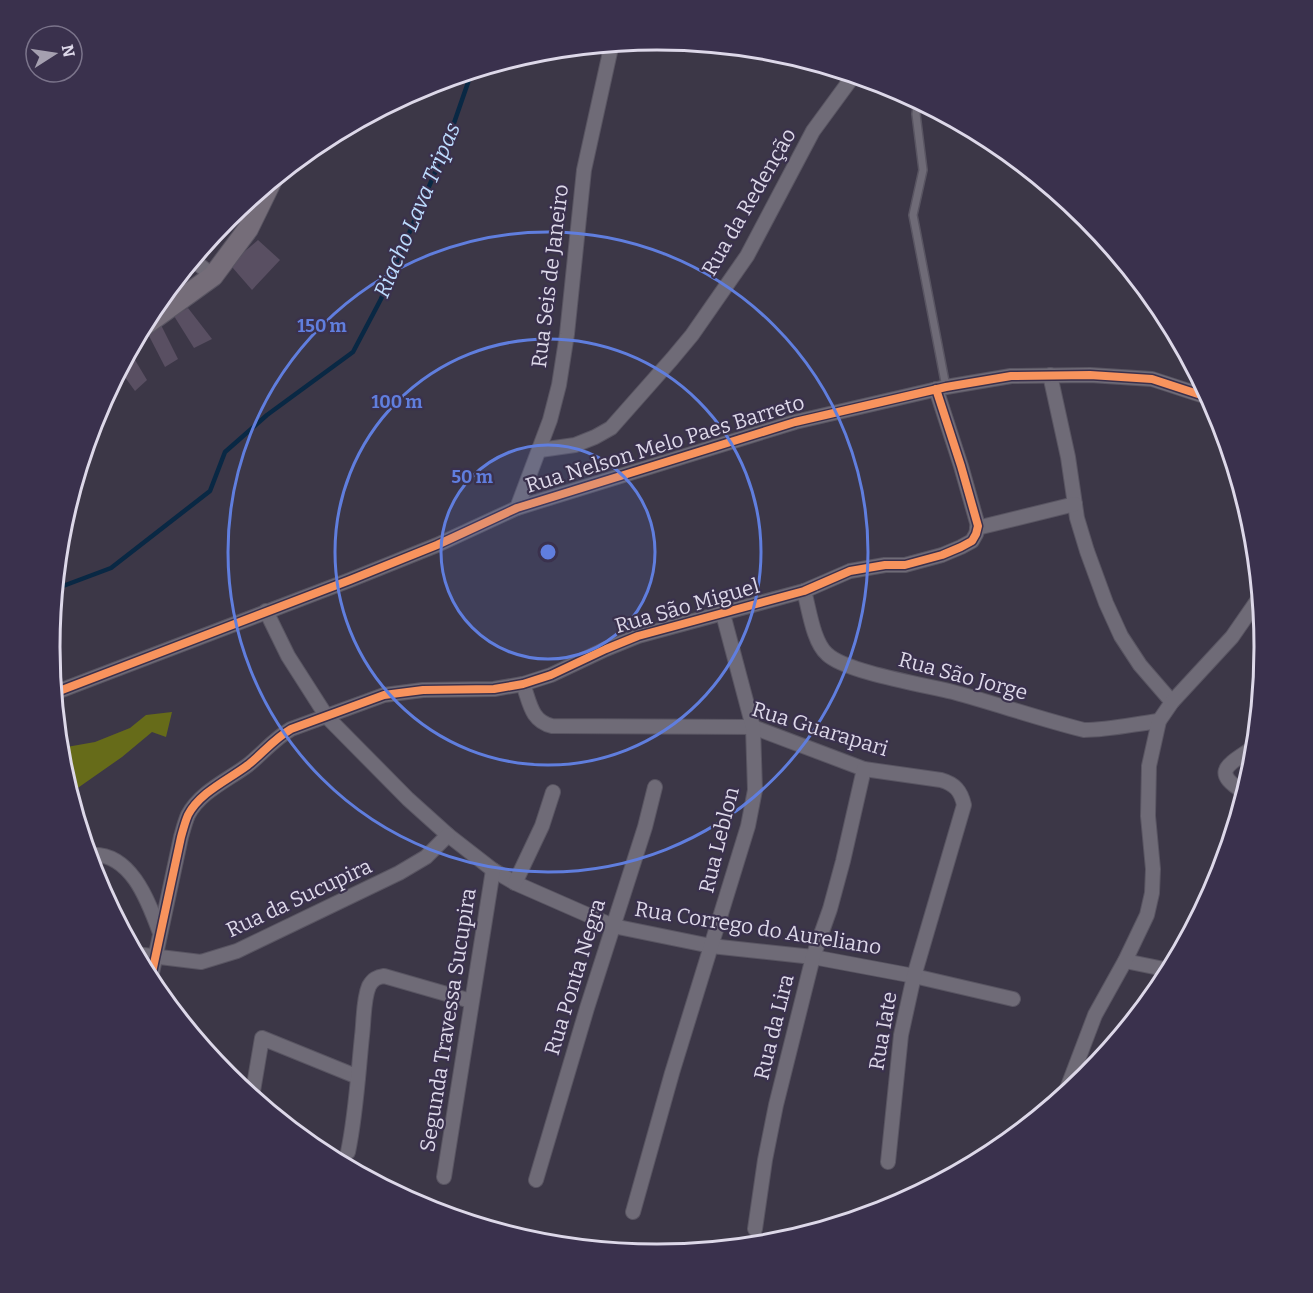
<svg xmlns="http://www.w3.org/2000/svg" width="1313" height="1293" font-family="Bitter,serif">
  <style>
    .forest { fill: #666b19 }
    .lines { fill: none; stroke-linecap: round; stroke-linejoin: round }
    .stream { stroke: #092844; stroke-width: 4.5 }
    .building { fill: #594f62 }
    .lane-casing { stroke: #595562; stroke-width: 10 }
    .street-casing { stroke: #595562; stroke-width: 16 }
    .secondary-casing { stroke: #595562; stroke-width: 22 }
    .lane { stroke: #6f6b77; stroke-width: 7 }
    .street { stroke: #6f6b77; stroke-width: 14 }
    .secondary { stroke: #756d79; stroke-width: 20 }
    .cycleway-casing { stroke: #3a314d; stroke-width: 11 }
    .cycleway { stroke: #f8935d; stroke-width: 8 }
    .ring { fill: none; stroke: #607ede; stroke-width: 3 }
    .labels { text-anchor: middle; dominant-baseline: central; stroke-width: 4.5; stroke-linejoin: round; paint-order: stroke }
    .street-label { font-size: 21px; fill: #ddd8e9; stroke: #3a314d }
    .water-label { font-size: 22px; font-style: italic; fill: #bcdbfd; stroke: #3a314d }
    .rim { fill: none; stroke: #ddd8e9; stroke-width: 3 }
    .centre { fill: #607ede; stroke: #3a314d; stroke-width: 3 }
    .ring-label { font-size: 18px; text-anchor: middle; font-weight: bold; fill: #607ede; stroke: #3a314d; stroke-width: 4.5; stroke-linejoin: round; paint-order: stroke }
  </style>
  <rect width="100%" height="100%" fill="#3c3747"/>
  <path class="forest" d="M172,712L166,737L152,732L122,757L72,792L68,790L61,765L59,745L61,748L95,742L130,728L146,715Z"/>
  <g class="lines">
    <path class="stream" d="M55,589L111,568L210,491L225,452L267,415L353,352L381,299L445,149L472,71"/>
  </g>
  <g class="building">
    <path d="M258,240L280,260L252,290L232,267L244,252Z"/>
    <path d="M188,308L212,339L194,348L174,316Z"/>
    <path d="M160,323L178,359L165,367L147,332Z"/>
    <path d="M129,350L147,380L135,391L119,369Z"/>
  </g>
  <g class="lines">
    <defs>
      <path id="lane" d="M918,101L916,114L923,170L913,215L946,387"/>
      <g id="street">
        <path d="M192,259L213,276"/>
        <path d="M1050,375L1068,457L1077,518L1087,551L1106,603L1121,636L1140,665L1172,702"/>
        <path d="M540,450L575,445L595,437L611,428L672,359L692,335L747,256L813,131L854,75"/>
        <path d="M517,508L550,420L559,385L567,334L584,170L612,43"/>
        <path d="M977,528L1075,504"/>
        <path d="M804,591C809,608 813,642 827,654C845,672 925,685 953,692C997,704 1040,719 1084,730C1109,730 1134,724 1159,721"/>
        <path d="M266,611L288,656L327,717L408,799L448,835L493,870L515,883L613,926L711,946L813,957L914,976L1013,999"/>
        <path d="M523,684C530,703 531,721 552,726L753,727L864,769L941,780C955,784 961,791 964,805L914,976L901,1035L888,1162"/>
        <path d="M54,693L350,580L437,545L517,508L795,422L946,387L1011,376L1090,375L1152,379L1201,395H1207"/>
        <path d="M1244,792C1209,771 1230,764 1254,747"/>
        <path d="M88,855C130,850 148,900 160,933"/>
        <path d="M515,883L542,826L553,792"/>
        <path d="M135,954L201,962L237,951L399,873L426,857L448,835"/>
        <path d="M1125,961L1169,970"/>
        <path d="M150,982L181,837C183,830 185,822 188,815C200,792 228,780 248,765C263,753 274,739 291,729L384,695L423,690L494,689L523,684L551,675L606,649L638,636L804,591L850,571L885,565H905L942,555L961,547L972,541L976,534L978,526L961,466L936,389"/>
        <path d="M1065,1094L1095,1015L1125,961L1147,915L1152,893L1153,869L1148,816L1149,766L1159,721L1172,702L1232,637L1259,598"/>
        <path d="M252,1097L262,1038L358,1077"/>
        <path d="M348,1152C356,1114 358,1075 362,1036C364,1021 363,1000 369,986C373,979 377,977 384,976L471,1001"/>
        <path d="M444,1177L493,870"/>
        <path d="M536,1180L587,1008L645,827L655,787"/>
        <path d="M633,1212L672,1073L748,826L755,790L753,727L723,614"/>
        <path d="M755,1229L765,1160L776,1105L813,957L830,909L843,861L864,769"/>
      </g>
      <path id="secondary" d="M141,328L213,276L248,229L272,180"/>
    </defs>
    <use href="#lane" class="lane-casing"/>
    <use href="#street" class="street-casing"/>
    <use href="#secondary" class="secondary-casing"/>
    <use href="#lane" class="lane"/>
    <use href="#street" class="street"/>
    <use href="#secondary" class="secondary"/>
    <defs>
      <g id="cycleway">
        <path d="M54,693L350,580L437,545L517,508L795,422L946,387L1011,376L1090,375L1152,379L1201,395H1207"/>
        <path d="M150,982L181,837C183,830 185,822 188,815C200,792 228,780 248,765C263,753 274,739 291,729L384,695L423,690L494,689L523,684L551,675L606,649L638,636L804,591L850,571L885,565H905L942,555L961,547L972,541L976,534L978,526L961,466L936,389"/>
      </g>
    </defs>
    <use href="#cycleway" class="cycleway-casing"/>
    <use href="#cycleway" class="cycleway"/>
  </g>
  <circle cx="548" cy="552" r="107" fill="#607ede" fill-opacity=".12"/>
  <g class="ring">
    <circle cx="548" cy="552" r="107"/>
    <circle cx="548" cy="552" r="213"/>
    <circle cx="548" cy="552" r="320"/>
  </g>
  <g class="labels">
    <g class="street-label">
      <text transform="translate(749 202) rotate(-60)">Rua da Redenção</text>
      <text transform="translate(550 276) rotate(-83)">Rua Seis de Janeiro</text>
      <text transform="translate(665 444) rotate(-17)">Rua Nelson Melo Paes Barreto</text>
      <text transform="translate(687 606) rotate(-16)">Rua São Miguel</text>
      <text transform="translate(963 676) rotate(15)">Rua São Jorge</text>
      <text transform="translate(820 729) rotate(17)">Rua Guarapari</text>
      <text transform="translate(719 840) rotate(-76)">Rua Leblon</text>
      <text transform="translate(299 898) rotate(-25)">Rua da Sucupira</text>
      <text transform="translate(758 928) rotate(9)">Rua Corrego do Aureliano</text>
      <text transform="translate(575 977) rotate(-73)">Rua Ponta Negra</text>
      <text transform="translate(448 1020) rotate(-81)">Segunda Travessa Sucupira</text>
      <text transform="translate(774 1027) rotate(-76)">Rua da Lira</text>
      <text transform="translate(883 1031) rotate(-80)">Rua Iate</text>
    </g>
    <g class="water-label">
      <text transform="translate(417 210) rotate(-67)">Riacho Lava Tripas</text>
    </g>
  </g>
  <path d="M0 0H1313V1293H0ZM60 647a597 597 0 1 1 1194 0a597 597 0 1 1-1194 0Z" fill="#3a314d" fill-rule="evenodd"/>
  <path class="rim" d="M60 647a597 597 0 1 1 1194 0a597 597 0 1 1-1194 0Z"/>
  <circle cx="548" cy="552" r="9" class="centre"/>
  <g class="ring-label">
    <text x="322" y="332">150 m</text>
    <text x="397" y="408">100 m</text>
    <text x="472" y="483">50 m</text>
  </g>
  <g transform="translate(54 54) rotate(78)"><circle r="28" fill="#3a314d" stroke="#7b748b" stroke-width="1.5"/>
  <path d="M0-4.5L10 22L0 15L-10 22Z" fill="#a5a0b0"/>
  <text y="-9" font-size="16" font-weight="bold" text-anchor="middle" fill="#ddd8e9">N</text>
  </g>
</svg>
